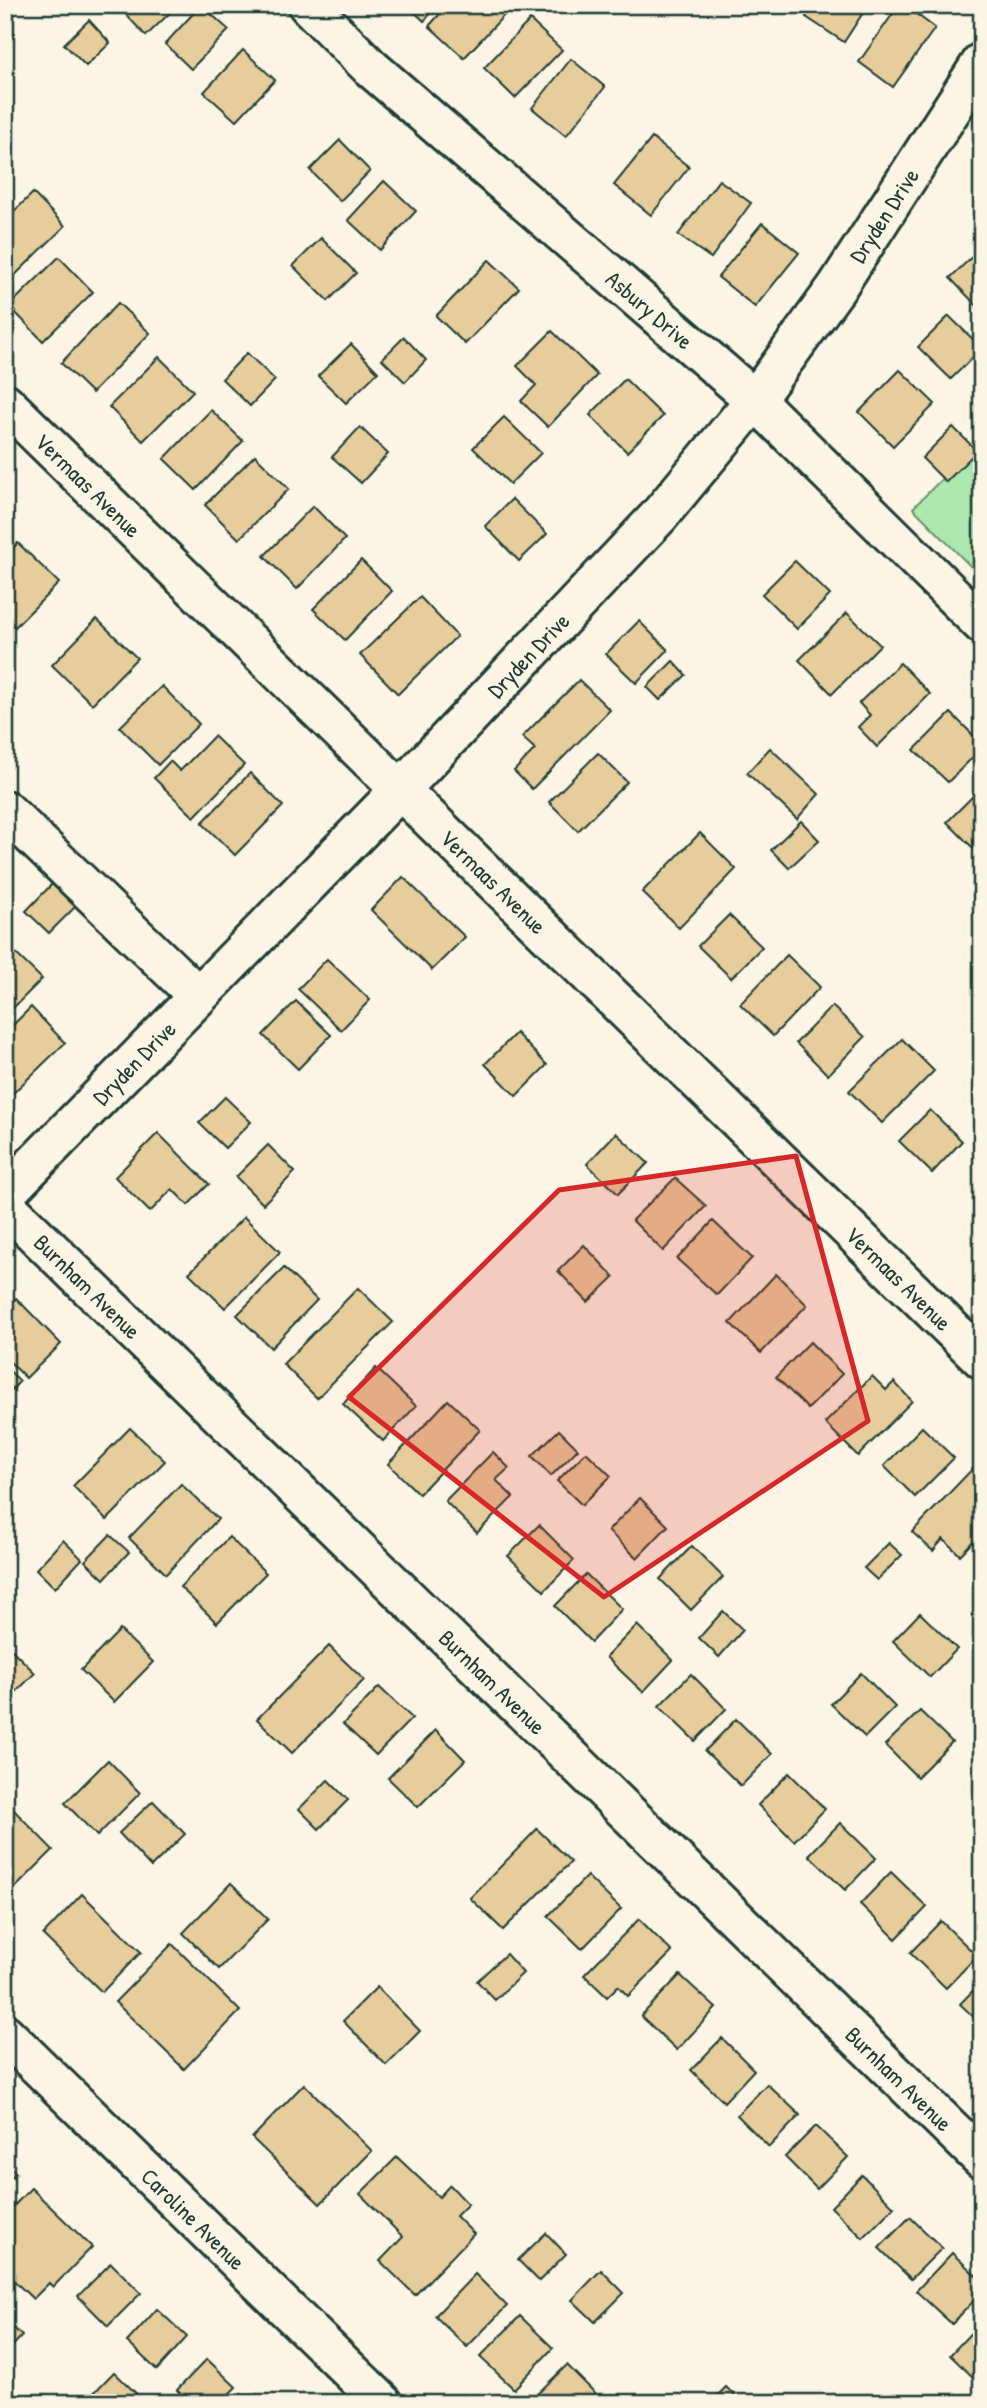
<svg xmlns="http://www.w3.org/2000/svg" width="987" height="2408" font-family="'Patrick Hand',sans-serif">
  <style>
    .green { fill: #ace8ae; stroke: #669271; stroke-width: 2 }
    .building { fill: #e7cd9c; stroke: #1f3d34; stroke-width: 2 }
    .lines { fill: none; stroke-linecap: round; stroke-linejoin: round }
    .minor-casing { stroke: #1f3d34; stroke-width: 44 }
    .minor { stroke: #fcf5e5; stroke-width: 38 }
    .marked { fill: #d62828; fill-opacity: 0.2; stroke: #d62828; stroke-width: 5; stroke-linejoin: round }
    .labels { text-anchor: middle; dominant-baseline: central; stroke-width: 5; stroke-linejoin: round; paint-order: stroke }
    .street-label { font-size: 23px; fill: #1f3d34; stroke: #fcf5e5 }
  </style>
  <rect width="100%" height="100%" fill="#fcf5e5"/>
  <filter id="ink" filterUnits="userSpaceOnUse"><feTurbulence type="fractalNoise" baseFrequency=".0143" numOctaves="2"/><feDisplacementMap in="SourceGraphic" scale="14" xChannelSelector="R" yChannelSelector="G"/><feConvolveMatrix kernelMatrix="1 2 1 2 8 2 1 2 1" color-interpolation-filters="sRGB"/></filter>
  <g filter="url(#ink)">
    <path class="green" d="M982,438V578L913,508Z"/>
    <g class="building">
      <path d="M117,5H178L146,36Z"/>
      <path d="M201,5L229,30L191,69L165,44Z"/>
      <path d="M407,5H438L424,21Z"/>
      <path d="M448,5H502L508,11L464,58L429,26Z"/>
      <path d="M814,5H868L844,42L806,17Z"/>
      <path d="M899,5H904L935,28L893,87L859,62Z"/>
      <path d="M89,20L110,43L86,66L64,44Z"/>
      <path d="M530,20L562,50L515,98L484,68Z"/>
      <path d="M243,50L275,80L236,121L204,92Z"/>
      <path d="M571,59L605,87L566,136L532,108Z"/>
      <path d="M652,138L689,167L651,215L614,185Z"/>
      <path d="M340,140L370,171L340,201L310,170Z"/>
      <path d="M719,180L751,203L711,258L678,235Z"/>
      <path d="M384,181L416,211L380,250L348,220Z"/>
      <path d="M33,193L65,226L5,285V220Z"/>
      <path d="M762,223L799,253L755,307L718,277Z"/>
      <path d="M321,238L356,273L328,301L293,266Z"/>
      <path d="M981,248H982V311L950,278Z"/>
      <path d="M59,257L93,292L43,341L9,306Z"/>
      <path d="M489,260L519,288L465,344L436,316Z"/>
      <path d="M118,303L150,333L92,393L61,363Z"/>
      <path d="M949,316L982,348L951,379L918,347Z"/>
      <path d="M552,331L597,375L548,427L521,401L536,385L517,366Z"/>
      <path d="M404,337L426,360L405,382L382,359Z"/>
      <path d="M351,344L378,372L346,403L318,376Z"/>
      <path d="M247,353L275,380L250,406L222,379Z"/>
      <path d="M159,357L193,391L143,441L109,407Z"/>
      <path d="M900,370L935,404L893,446L859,412Z"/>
      <path d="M625,379L663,416L627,452L590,415Z"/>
      <path d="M211,410L243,441L196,490L164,459Z"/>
      <path d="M504,417L541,453L510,484L473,448Z"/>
      <path d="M360,427L388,454L361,483L332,457Z"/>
      <path d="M953,427L977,451L946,482L922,458Z"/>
      <path d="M255,455L289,489L239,539L205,505Z"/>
      <path d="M512,499L547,534L519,561L485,526Z"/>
      <path d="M313,506L345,539L297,589L264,556Z"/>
      <path d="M18,543L59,583L15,627L5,618V556Z"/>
      <path d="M361,560L392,591L345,640L313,609Z"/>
      <path d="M795,561L830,595L797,629L762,594Z"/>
      <path d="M420,597L457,636L398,694L360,655Z"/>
      <path d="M847,613L880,645L832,694L799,660Z"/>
      <path d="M97,619L137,658L92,704L52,665Z"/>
      <path d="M639,621L668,650L636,683L606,654Z"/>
      <path d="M673,661L686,675L660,700L647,687Z"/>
      <path d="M900,663L930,694L877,747L858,727L870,715L859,703Z"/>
      <path d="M579,680L610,710L532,789L514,771L535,749L522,737Z"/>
      <path d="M162,686L199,724L158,765L120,727Z"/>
      <path d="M951,713L982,744V748L948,782L914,750Z"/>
      <path d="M214,736L244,765L194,817L154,778L170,761L180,771Z"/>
      <path d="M770,748L819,794L797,819L747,773Z"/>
      <path d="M598,753L627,782L578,831L549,802Z"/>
      <path d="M250,773L283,806L235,855L202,823Z"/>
      <path d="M982,787V853L980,855L947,822Z"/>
      <path d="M801,821L819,840L789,868L771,850Z"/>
      <path d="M700,833L736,869L679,928L642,892Z"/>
      <path d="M403,877L465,937L432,970L371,910Z"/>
      <path d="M54,882L77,905L49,933L26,911Z"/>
      <path d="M729,915L762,947L731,978L698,946Z"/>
      <path d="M5,943L42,979L5,1016Z"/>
      <path d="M787,955L820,987L773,1036L740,1004Z"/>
      <path d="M327,959L370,1000L341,1030L298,989Z"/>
      <path d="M296,1001L331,1035L298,1069L263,1035Z"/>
      <path d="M832,1006L865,1037L828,1075L796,1043Z"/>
      <path d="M31,1007L65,1043L11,1095L5,1089V1033Z"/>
      <path d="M516,1033L547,1065L516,1096L485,1064Z"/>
      <path d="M902,1039L934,1071L882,1123L849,1091Z"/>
      <path d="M225,1097L251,1122L225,1148L199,1123Z"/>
      <path d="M930,1110L962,1141L932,1173L899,1141Z"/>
      <path d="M158,1133L209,1184L188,1205L172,1189L150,1212L115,1177Z"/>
      <path d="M616,1133L648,1163L618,1194L587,1164Z"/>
      <path d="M268,1145L295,1172L263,1204L236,1177Z"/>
      <path d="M675,1178L706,1206L663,1251L632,1220Z"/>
      <path d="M244,1217L280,1252L225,1308L189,1273Z"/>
      <path d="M713,1221L752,1258L717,1295L677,1259Z"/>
      <path d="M584,1245L614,1277L588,1302L558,1271Z"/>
      <path d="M284,1268L317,1300L271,1348L237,1315Z"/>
      <path d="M776,1274L807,1305L761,1353L730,1323Z"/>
      <path d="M358,1288L393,1322L317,1398L283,1364Z"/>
      <path d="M16,1298L61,1344L26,1378L5,1357V1309Z"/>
      <path d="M810,1342L842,1374L808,1409L776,1377Z"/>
      <path d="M5,1367L20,1381L5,1397Z"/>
      <path d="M376,1368L416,1406L383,1441L343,1404Z"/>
      <path d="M872,1376L886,1390L894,1382L912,1401L858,1456L825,1423Z"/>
      <path d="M448,1400L480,1430L419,1494L388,1464Z"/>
      <path d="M922,1427L954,1458L915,1497L884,1466Z"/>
      <path d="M130,1428L165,1461L107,1520L73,1486Z"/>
      <path d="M559,1430L578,1449L551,1476L532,1456Z"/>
      <path d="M493,1452L509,1468L496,1480L513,1497L477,1533L445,1501Z"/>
      <path d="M586,1452L611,1476L582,1505L557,1481Z"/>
      <path d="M978,1463L982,1466V1532L960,1555L943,1539L933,1551L912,1532Z"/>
      <path d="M181,1484L218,1519L166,1574L129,1538Z"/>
      <path d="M640,1498L668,1526L637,1558L608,1531Z"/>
      <path d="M539,1525L574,1560L544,1591L508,1556Z"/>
      <path d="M110,1535L129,1552L104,1579L85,1561Z"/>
      <path d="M229,1537L266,1573L217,1623L180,1587Z"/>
      <path d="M63,1540L82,1559L55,1588L36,1569Z"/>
      <path d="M889,1543L902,1555L877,1580L864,1568Z"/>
      <path d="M692,1546L723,1577L691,1610L660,1579Z"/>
      <path d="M586,1574L622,1609L591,1642L555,1606Z"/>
      <path d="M723,1611L743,1630L719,1657L699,1638Z"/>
      <path d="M920,1613L957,1649L930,1677L893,1641Z"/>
      <path d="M637,1625L673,1660L643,1692L606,1657Z"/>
      <path d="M120,1630L153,1662L114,1702L81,1670Z"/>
      <path d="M8,1646L35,1673L5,1703V1649Z"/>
      <path d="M329,1646L364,1680L292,1753L257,1719Z"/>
      <path d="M861,1673L895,1707L865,1737L831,1704Z"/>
      <path d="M691,1674L726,1709L695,1741L659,1706Z"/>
      <path d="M379,1687L412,1718L376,1755L343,1724Z"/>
      <path d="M920,1711L952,1742L917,1777L885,1745Z"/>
      <path d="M736,1719L772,1754L741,1786L705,1751Z"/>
      <path d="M436,1730L465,1760L418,1807L388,1778Z"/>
      <path d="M108,1760L140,1793L97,1836L65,1803Z"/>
      <path d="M789,1773L825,1809L794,1841L758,1805Z"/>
      <path d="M328,1780L348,1800L319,1829L299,1809Z"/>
      <path d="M5,1801L53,1850L9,1894L5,1890Z"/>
      <path d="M153,1801L185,1834L151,1867L119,1833Z"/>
      <path d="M840,1823L876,1858L845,1890L809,1855Z"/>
      <path d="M537,1829L571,1862L503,1930L470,1898Z"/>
      <path d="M891,1872L927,1907L896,1939L860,1904Z"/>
      <path d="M587,1876L621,1909L582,1949L548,1916Z"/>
      <path d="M231,1883L268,1919L219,1969L183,1933Z"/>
      <path d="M82,1894L141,1952L102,1992L43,1935Z"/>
      <path d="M639,1919L672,1952L628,1996L618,1986L607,1997L584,1975Z"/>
      <path d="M941,1921L977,1956L946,1988L910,1953Z"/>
      <path d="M172,1944L240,2011L184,2069L115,2002Z"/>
      <path d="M506,1954L523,1973L495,2000L477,1981Z"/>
      <path d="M680,1975L716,2008L677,2050L641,2016Z"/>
      <path d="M982,1981V2025L960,2004Z"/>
      <path d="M377,1987L420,2031L386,2065L343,2021Z"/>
      <path d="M722,2038L754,2070L724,2102L691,2070Z"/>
      <path d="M304,2084L372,2151L320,2204L252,2138Z"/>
      <path d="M767,2084L800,2115L769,2147L737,2115Z"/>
      <path d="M816,2126L848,2157L817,2189L785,2157Z"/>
      <path d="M397,2157L439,2197L450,2185L468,2204L456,2216L474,2234L415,2295L380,2261L403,2237L360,2194Z"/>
      <path d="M5,2162L16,2173L5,2183Z"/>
      <path d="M862,2175L894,2207L863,2238L831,2207Z"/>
      <path d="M31,2188L92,2247L53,2287L49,2283L33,2299L5,2272V2252L11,2246L5,2241V2215Z"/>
      <path d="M910,2217L942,2248L911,2279L879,2248Z"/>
      <path d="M546,2233L566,2254L539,2281L518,2260Z"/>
      <path d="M952,2253L982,2281V2292L952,2324L916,2291Z"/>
      <path d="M111,2263L141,2293L108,2326L78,2296Z"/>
      <path d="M601,2270L624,2293L595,2322L572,2300Z"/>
      <path d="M475,2274L507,2306L467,2347L435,2316Z"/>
      <path d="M157,2309L187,2337L157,2370L127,2342Z"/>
      <path d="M520,2316L553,2348L514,2389L480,2357Z"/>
      <path d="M5,2320L22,2336L5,2354Z"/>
      <path d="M982,2321V2386L950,2355Z"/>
      <path d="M207,2359L236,2387L220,2403H189L177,2390Z"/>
      <path d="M567,2365L595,2393L585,2403H528Z"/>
      <path d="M114,2372L146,2403H84Z"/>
      <path d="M726,2387L742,2403H710Z"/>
    </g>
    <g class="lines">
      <defs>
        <g id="minor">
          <path id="s1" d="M308,5L371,68L755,400L982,624"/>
          <path id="s2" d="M5,403L982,1359"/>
          <path d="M5,810L198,996"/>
          <path id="s3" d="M5,1194L400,790L658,517L755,400L837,287L982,62"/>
          <path id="s4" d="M5,1205L982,2159"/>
          <path id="s5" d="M5,2034L383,2403"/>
        </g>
      </defs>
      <use href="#minor" class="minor-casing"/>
      <use href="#minor" class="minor"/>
    </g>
  </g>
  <path class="marked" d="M796,1156L868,1421L604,1597L349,1397L559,1190Z"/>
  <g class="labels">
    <g class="street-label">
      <text stroke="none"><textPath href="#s3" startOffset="1318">Dryden Drive</textPath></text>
      <text stroke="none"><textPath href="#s1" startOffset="458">Asbury Drive</textPath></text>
      <text stroke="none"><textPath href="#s2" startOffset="117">Vermaas Avenue</textPath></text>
      <text stroke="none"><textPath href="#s3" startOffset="751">Dryden Drive</textPath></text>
      <text stroke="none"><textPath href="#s2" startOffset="684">Vermaas Avenue</textPath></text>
      <text stroke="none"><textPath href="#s3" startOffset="184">Dryden Drive</textPath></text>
      <text stroke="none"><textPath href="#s2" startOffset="1251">Vermaas Avenue</textPath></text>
      <text stroke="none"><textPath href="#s4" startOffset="116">Burnham Avenue</textPath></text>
      <text stroke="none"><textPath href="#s4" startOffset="682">Burnham Avenue</textPath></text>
      <text stroke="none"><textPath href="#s4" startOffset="1250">Burnham Avenue</textPath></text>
      <text stroke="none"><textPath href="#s5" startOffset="264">Caroline Avenue</textPath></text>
    </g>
  </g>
  <rect width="987" height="2408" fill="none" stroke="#fcf5e5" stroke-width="28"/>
  <rect x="14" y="14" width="959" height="2380" fill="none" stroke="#1f3d34" stroke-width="2.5" filter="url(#ink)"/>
</svg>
